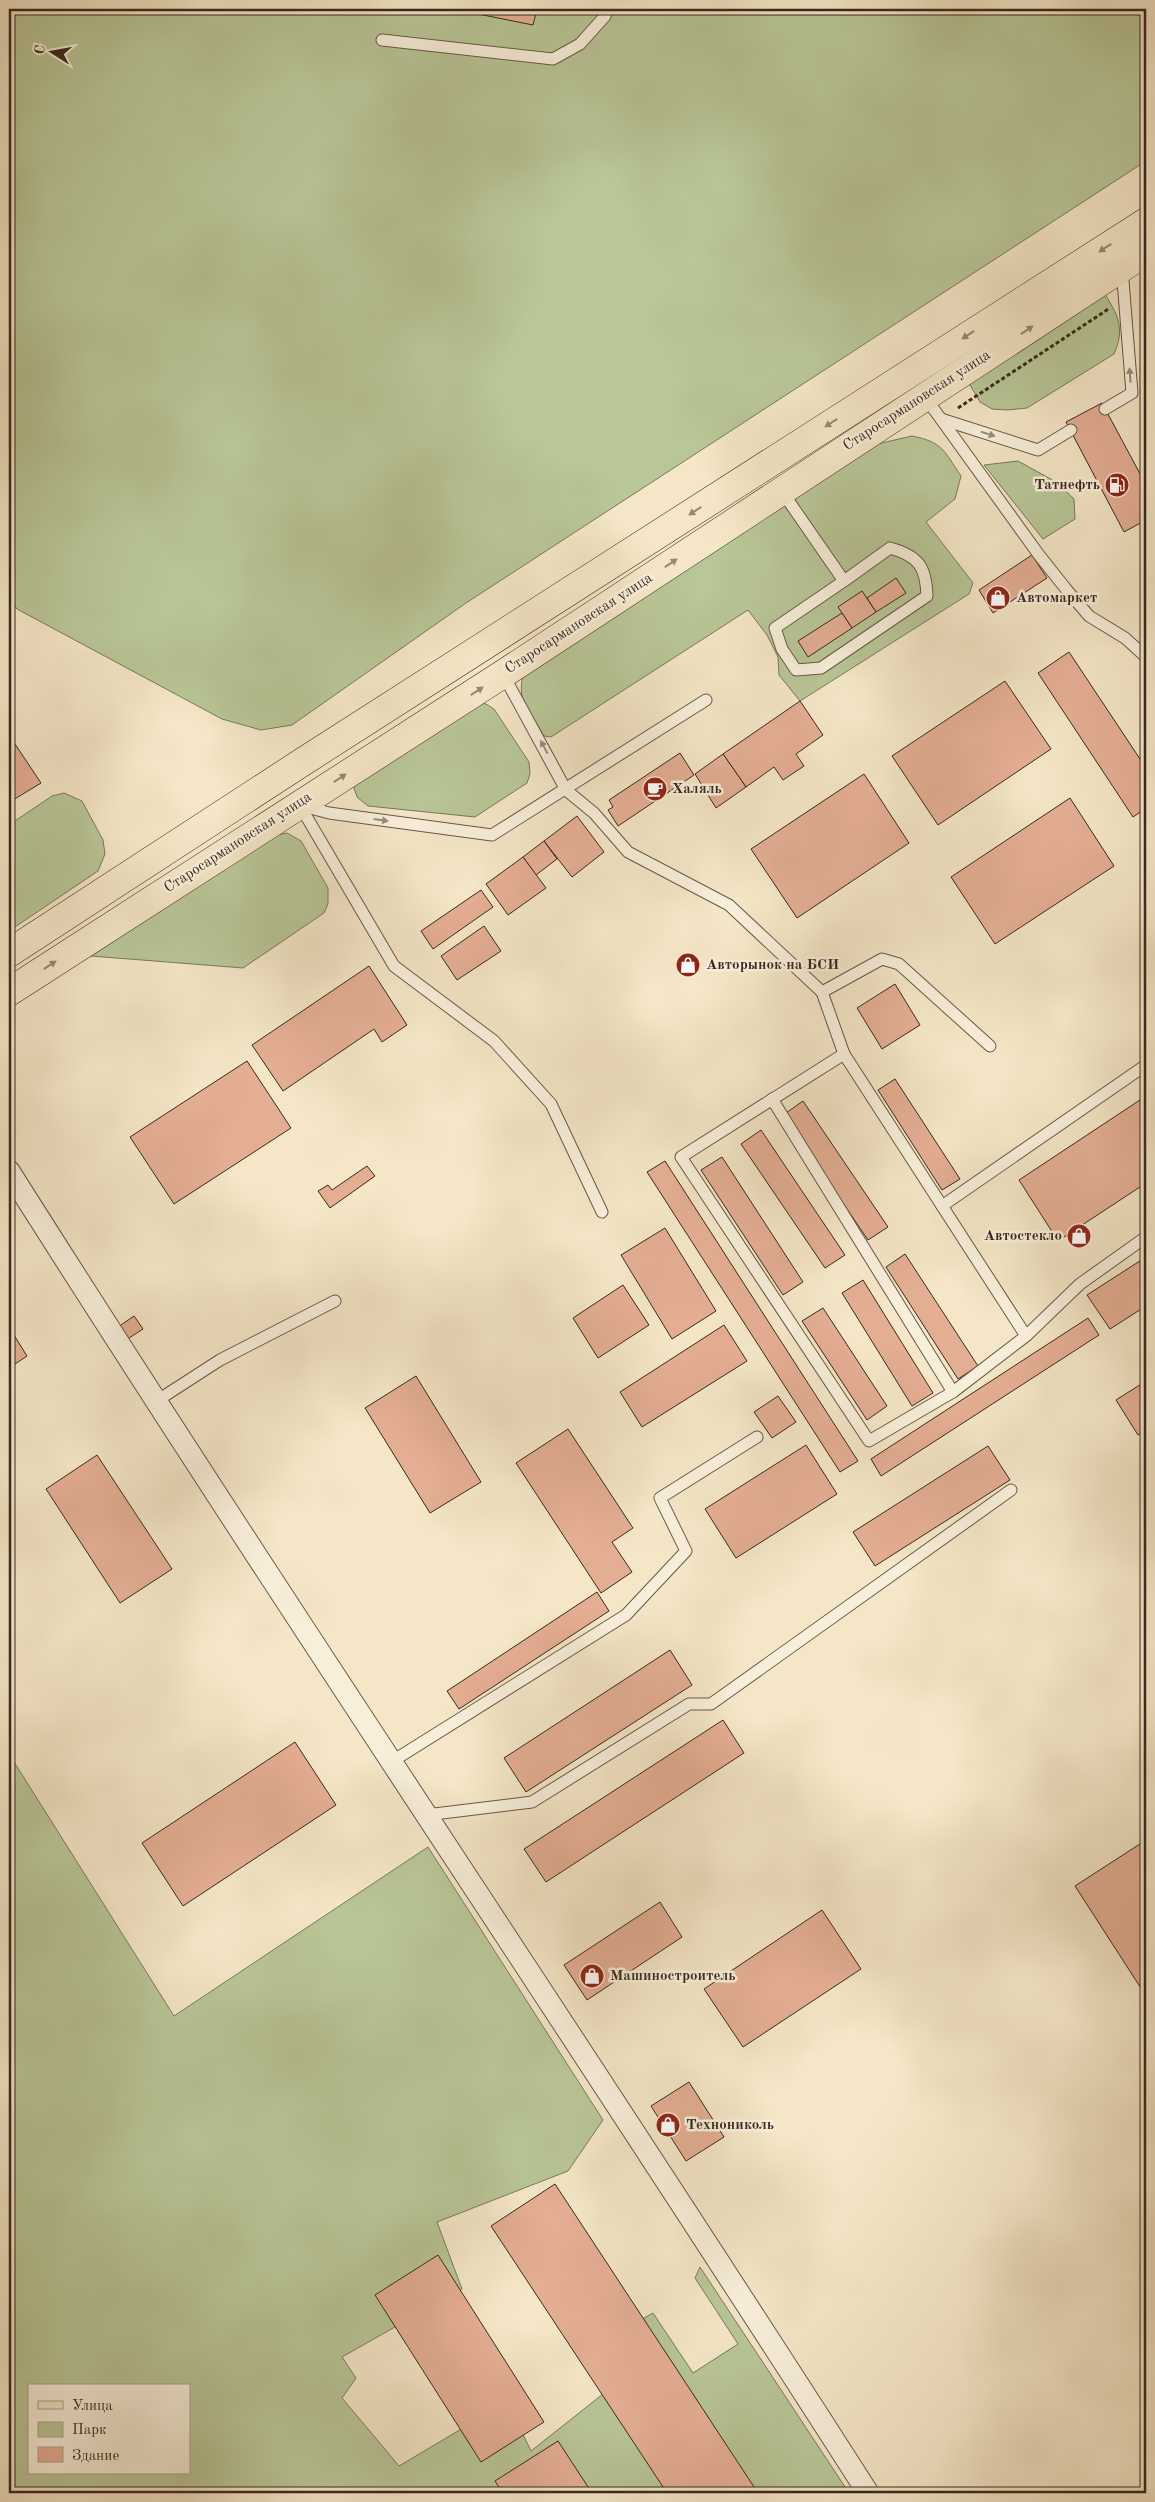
<svg xmlns="http://www.w3.org/2000/svg" width="1155" height="2502" font-family="'Old Standard TT',serif">
  <style>
    .green { fill: #b9c697; stroke: #78785a; fill-rule: evenodd }
    .building { fill: #e4ae93; stroke: #38291e }
    .lines { fill: none; stroke-linecap: round; stroke-linejoin: round }
    .lane-casing { stroke: #675848; stroke-width: 13 }
    .street-casing { stroke: #675848; stroke-width: 23 }
    .primary-casing { stroke: #38291e; stroke-width: 29 }
    .path { stroke: #38291e; stroke-width: 3; stroke-dasharray: 4 2.5; stroke-linecap: butt }
    .lane { stroke: #f8efdb; stroke-width: 11 }
    .street { stroke: #f8efdb; stroke-width: 21 }
    .primary { stroke: #f4e6c7; stroke-width: 28 }
    .oneway { fill: #968872 }
    .oneway2 { fill: #988c7c }
    .labels { text-anchor: middle; dominant-baseline: central; stroke-width: 5; stroke-linejoin: round; paint-order: stroke }
    .street-label { font-size: 15px; fill: #38291e; stroke: #f8efdb }
    .poi-label { font-size: 15px; font-weight: bold; fill: #38291e; stroke: #f8efdb; text-anchor: start }
  </style>
  <rect width="100%" height="100%" fill="#f4e6c7"/>
  <filter id="stains"><feTurbulence type="fractalNoise" baseFrequency=".004" numOctaves="4"/><feColorMatrix values="0 0 0 0 .2 0 0 0 0 .09 0 0 0 0 .02 0 0 0 .5 -.17"/></filter>
  <radialGradient id="worn" r=".72"><stop offset=".6" stop-color="#630" stop-opacity="0"/><stop offset="1" stop-color="#630" stop-opacity=".3"/></radialGradient>
  <g class="green">
    <path d="M9,9H1146V161L466,603L292,725L261,730L222,719L17,609L9,597Z"/>
    <path d="M1103,291C1117,314 1126,327 1114,354L1027,408L1007,410L992,409L980,402L970,385L971,376Z"/>
    <path d="M912,436C943,442 944,451 961,476L955,499L926,522L973,583L969,594L800,701L779,675L778,657L767,635L748,610L551,737L544,736C527,706 513,698 527,664L873,445Z"/>
    <path d="M1018,461L1056,482L1074,499L1075,519L1043,539L984,465Z"/>
    <path d="M473,701L486,704L494,709L529,762L530,774L527,783L475,817L368,806L357,797L353,785Z"/>
    <path d="M64,793L82,801L103,840L105,854L98,871L9,931V825L52,796Z"/>
    <path d="M287,833L301,841L328,888V904L324,913L243,968L91,956L277,835Z"/>
    <path d="M9,1754L174,2016L428,1847L603,2120L568,2171L437,2222L462,2289L342,2357L356,2378L342,2398L399,2466L507,2402L531,2451L603,2394L582,2353L653,2313L693,2373L738,2344L695,2278L700,2267L849,2493H9ZM29,2386H189V2473H29Z"/>
  </g>
  <g class="building">
    <path d="M453,9H537L533,25Z"/>
    <path d="M1102,403L1145,483H1146V520L1124,532L1066,422Z"/>
    <path d="M1032,555L1047,578L993,613L979,590Z"/>
    <path d="M896,578L906,593L876,612L867,598Z"/>
    <path d="M862,591L876,612L852,628L838,607Z"/>
    <path d="M842,613L852,628L808,657L798,641Z"/>
    <path d="M1069,652L1146,768V808L1133,817L1038,673Z"/>
    <path d="M1005,681L1051,749L938,825L892,756Z"/>
    <path d="M800,701L823,735L796,754L804,766L783,780L774,767L746,787L723,754Z"/>
    <path d="M9,735L41,783L13,800L9,793Z"/>
    <path d="M680,753L694,775L618,826L608,810L613,807L609,800Z"/>
    <path d="M723,754L746,787L716,808L695,774Z"/>
    <path d="M864,774L909,843L797,918L751,849Z"/>
    <path d="M1070,798L1114,866L995,944L951,877Z"/>
    <path d="M577,816L604,852L572,877L544,841Z"/>
    <path d="M544,841L557,859L536,875L523,857Z"/>
    <path d="M523,857L546,888L508,915L486,884Z"/>
    <path d="M481,890L493,907L433,949L421,931Z"/>
    <path d="M484,926L501,951L457,980L441,956Z"/>
    <path d="M369,966L407,1025L382,1042L374,1029L283,1091L252,1045Z"/>
    <path d="M895,984L920,1025L882,1049L857,1008Z"/>
    <path d="M247,1061L291,1128L174,1204L130,1137Z"/>
    <path d="M895,1079L960,1179L942,1190L878,1090Z"/>
    <path d="M1146,1096V1183L1058,1241L1019,1180Z"/>
    <path d="M803,1101L888,1227L868,1240L783,1115Z"/>
    <path d="M761,1130L845,1255L825,1268L741,1144Z"/>
    <path d="M722,1157L803,1282L783,1295L701,1170Z"/>
    <path d="M665,1161L858,1461L840,1472L647,1172Z"/>
    <path d="M367,1166L375,1176L330,1208L318,1191L328,1185L332,1190Z"/>
    <path d="M665,1228L716,1311L672,1339L621,1255Z"/>
    <path d="M905,1254L978,1366L958,1379L886,1267Z"/>
    <path d="M1146,1257V1306L1110,1329L1087,1295Z"/>
    <path d="M863,1280L933,1393L912,1406L842,1293Z"/>
    <path d="M623,1285L649,1325L598,1358L573,1318Z"/>
    <path d="M823,1308L887,1406L867,1420L802,1321Z"/>
    <path d="M134,1316L143,1329L126,1340L118,1327Z"/>
    <path d="M1088,1318L1099,1335L881,1476L871,1459Z"/>
    <path d="M724,1325L747,1361L642,1427L620,1392Z"/>
    <path d="M9,1327L27,1356L9,1368Z"/>
    <path d="M416,1376L481,1482L430,1513L365,1408Z"/>
    <path d="M1146,1381V1430L1138,1435L1116,1400Z"/>
    <path d="M778,1396L796,1422L772,1438L754,1412Z"/>
    <path d="M568,1429L633,1528L612,1542L632,1572L601,1593L516,1463Z"/>
    <path d="M806,1445L837,1494L736,1558L705,1509Z"/>
    <path d="M988,1446L1010,1480L875,1566L853,1532Z"/>
    <path d="M97,1455L172,1569L120,1603L46,1489Z"/>
    <path d="M597,1592L609,1611L459,1709L447,1691Z"/>
    <path d="M670,1650L692,1685L526,1792L504,1758Z"/>
    <path d="M723,1720L744,1753L546,1882L524,1849Z"/>
    <path d="M295,1742L336,1805L183,1906L142,1843Z"/>
    <path d="M1146,1840V1996L1075,1886Z"/>
    <path d="M660,1902L682,1937L587,2000L564,1965Z"/>
    <path d="M822,1910L861,1969L743,2047L704,1989Z"/>
    <path d="M689,2082L724,2137L686,2161L651,2106Z"/>
    <path d="M555,2184L758,2493H667L491,2226Z"/>
    <path d="M438,2255L544,2422L481,2462L375,2295Z"/>
    <path d="M558,2441L592,2493H503L495,2481Z"/>
  </g>
  <g class="lines">
    <defs>
      <g id="lane">
        <path d="M382,40L553,59L580,44L605,16L607,9"/>
        <path d="M925,397L1039,555L1066,589L1089,616L1125,638L1146,657"/>
        <path d="M1105,409L1132,393L1122,268"/>
        <path d="M941,419L1038,450L1071,430"/>
        <path d="M781,490L844,581L775,628L782,649L796,670L821,668L927,596C926,567 919,556 890,548L844,581"/>
        <path d="M503,674L566,790L594,813L628,852L729,905L822,992L844,1054"/>
        <path d="M299,804L394,966L494,1041L551,1104L602,1212"/>
        <path d="M303,806L329,813L492,835L706,700"/>
        <path d="M822,992L882,959L899,964L990,1046"/>
        <path d="M772,1099L953,1392"/>
        <path d="M942,1206L1146,1065"/>
        <path d="M1026,1336L953,1392L869,1441L681,1157L844,1054L1026,1336L1080,1284L1146,1237"/>
        <path d="M155,1402L220,1360L335,1301"/>
        <path d="M391,1762L626,1615L686,1551L660,1498L757,1437"/>
        <path d="M426,1815L532,1802L689,1704H711L1011,1490"/>
      </g>
      <path id="street" d="M9,1171C290,1615 585,2050 868,2493"/>
      <g id="primary">
        <path d="M9,953L301,763L1146,222"/>
        <path d="M9,992L503,674L1146,252"/>
      </g>
    </defs>
    <use href="#lane" class="lane-casing"/>
    <use href="#street" class="street-casing"/>
    <use href="#primary" class="primary-casing"/>
    <g class="path">
      <path d="M1140,289L1146,285"/>
      <path d="M958,408L1110,308"/>
    </g>
    <use href="#lane" class="lane"/>
    <use href="#street" class="street"/>
    <use href="#primary" class="primary"/>
  </g>
  <defs><path id="oneway-solid" d="M-6-.8H1V-3.2L6.5 0L1 3.2V.8H-6Z" transform="scale(1.25)"/></defs>
  <g class="oneway">
    <use href="#oneway-solid" transform="translate(1105 248) rotate(147)"/>
    <use href="#oneway-solid" transform="translate(1027 330) rotate(-33)"/>
    <use href="#oneway-solid" transform="translate(968 335) rotate(147)"/>
    <use href="#oneway-solid" transform="translate(831 423) rotate(147)"/>
    <use href="#oneway-solid" transform="translate(695 511) rotate(147)"/>
    <use href="#oneway-solid" transform="translate(671 563) rotate(-33)"/>
    <use href="#oneway-solid" transform="translate(477 691) rotate(-33)"/>
    <use href="#oneway-solid" transform="translate(340 778) rotate(-33)"/>
    <use href="#oneway-solid" transform="translate(50 965) rotate(-33)"/>
  </g>
  <g class="oneway2">
    <use href="#oneway-solid" transform="translate(1130 375) rotate(-94)"/>
    <use href="#oneway-solid" transform="translate(988 434) rotate(18)"/>
    <use href="#oneway-solid" transform="translate(544 747) rotate(-118)"/>
    <use href="#oneway-solid" transform="translate(381 820) rotate(8)"/>
  </g>
  <defs>
    <symbol id="fuel-disc" viewBox="-11 -11 22 22"><circle r="9.5" fill="#8f2418" stroke="#f8efdb"/><path d="M-5.5-6h7V0h2V4h1.3V-2.5L3-4.5l.8-.8L6-3V5H2.5V1h-1V6h-7ZM-4.2-4.7v3.2H.2V-4.7Z" fill="#fff"/></symbol>
    <symbol id="shop-disc" viewBox="-11 -11 22 22"><circle r="9.5" fill="#8f2418" stroke="#f8efdb"/><path d="M-5-2.5h2.3a2.7 3.5 0 0 1 5.4 0H5L5.5 6h-11ZM-1.5-2.5h3a1.5 2.3 0 0 0-3 0Z" fill="#fff"/></symbol>
    <symbol id="cafe-disc" viewBox="-11 -11 22 22"><circle r="9.5" fill="#8f2418" stroke="#f8efdb"/><path d="M-5.5-4.5H6V0H3Q3 3.5 0 3.5H-2.5Q-5.5 3.5-5.5 0ZM3-3.2v2h1.7v-2ZM-6 4.5H4V6H-6Z" fill="#fff"/></symbol>
  </defs>
  <g fill-rule="evenodd">
    <use href="#fuel-disc" x="1103" y="471" width="28" height="28"/>
    <use href="#shop-disc" x="984" y="584" width="28" height="28"/>
    <use href="#cafe-disc" x="641" y="775" width="28" height="28"/>
    <use href="#shop-disc" x="674" y="951" width="28" height="28"/>
    <use href="#shop-disc" x="1065" y="1222" width="28" height="28"/>
    <use href="#shop-disc" x="578" y="1962" width="28" height="28"/>
    <use href="#shop-disc" x="654" y="2111" width="28" height="28"/>
  </g>
  <g class="labels">
    <g class="street-label">
      <text transform="translate(917 401) rotate(-33)">Старосармановская улица</text>
      <text transform="translate(579 624) rotate(-33)">Старосармановская улица</text>
      <text transform="translate(238 843) rotate(-33)">Старосармановская улица</text>
    </g>
    <g class="poi-label">
      <text x="1100" y="485" text-anchor="end">Татнефть</text>
      <text x="1016" y="598">Автомаркет</text>
      <text x="672" y="789">Халяль</text>
      <text x="706" y="965">Авторынок на БСИ</text>
      <text x="1062" y="1236" text-anchor="end">Автостекло</text>
      <text x="610" y="1976">Машиностроитель</text>
      <text x="686" y="2125">Технониколь</text>
    </g>
  </g>
  <rect width="1155" height="2502" fill="none" stroke="#f4e6c7" stroke-width="30"/>
  <rect x="10" y="10" width="1135" height="2482" fill="none" stroke="#38291e" stroke-width="2.5"/>
  <rect x="15" y="15" width="1125" height="2472" fill="none" stroke="#38291e"/>
  <rect x="28" y="2384" width="162" height="90" fill="#f8efdb" stroke="#aba08f"/>
  <rect x="38" y="2401" width="25" height="8" fill="#f4e6c7" stroke="#aba08f"/>
  <text x="72" y="2410" font-size="15" fill="#38291e">Улица</text>
  <rect x="38" y="2422" width="25" height="15" fill="#b9c697" stroke="#aba08f"/>
  <text x="72" y="2434" font-size="15" fill="#38291e">Парк</text>
  <rect x="38" y="2447" width="25" height="15" fill="#e4ae93" stroke="#aba08f"/>
  <text x="72" y="2460" font-size="15" fill="#38291e">Здание</text>
  <g transform="translate(52 52) rotate(281)" stroke="#f8efdb" stroke-width="4" paint-order="stroke">
  <path d="M0-4L9 19L0 12L-9 19Z" fill="#38291e"/>
  <text y="-8" font-size="14" font-weight="bold" text-anchor="middle" fill="#38291e">С</text>
  </g>
  <rect width="100%" height="100%" filter="url(#stains)"/>
  <rect width="100%" height="100%" fill="url(#worn)"/>
</svg>
